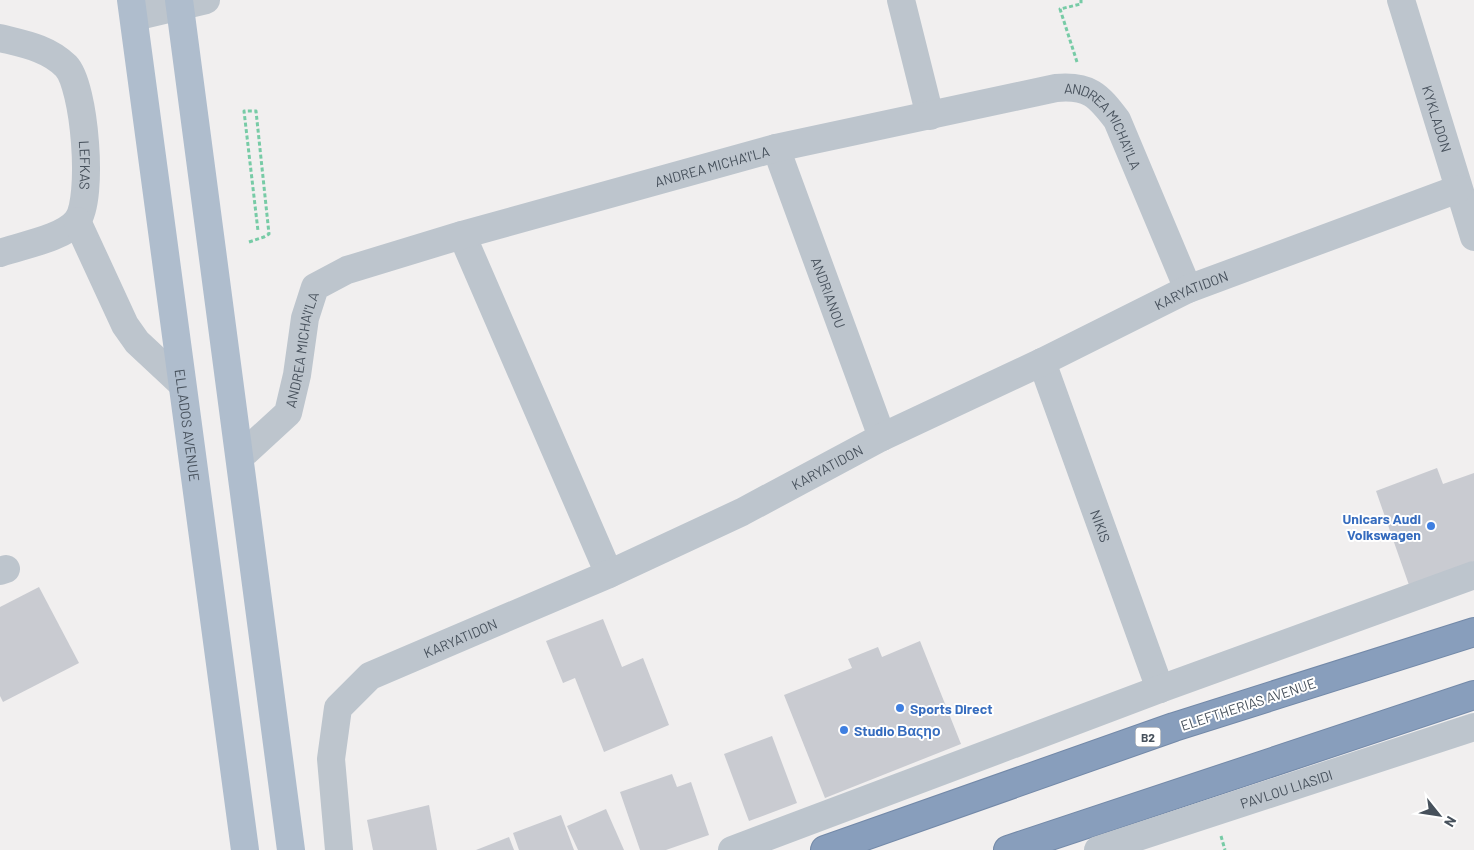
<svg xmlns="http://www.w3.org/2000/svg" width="1474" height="850" font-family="Barlow,sans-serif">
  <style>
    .building { fill: #c9cbd1 }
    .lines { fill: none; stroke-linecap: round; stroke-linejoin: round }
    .highway-casing { stroke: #7389a8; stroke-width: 30 }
    .path { stroke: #77cba6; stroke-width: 3; stroke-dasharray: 4 2.5; stroke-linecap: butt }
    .minor { stroke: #bdc5cd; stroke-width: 28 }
    .major { stroke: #afbdcd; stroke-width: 28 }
    .highway { stroke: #889ebc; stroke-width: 28 }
    .shop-dot { fill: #3f7fe0; stroke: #fff; stroke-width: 2 }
    .labels { text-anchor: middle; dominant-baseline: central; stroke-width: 4; stroke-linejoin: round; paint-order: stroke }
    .shield { fill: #fff; stroke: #7e858d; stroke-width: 1 }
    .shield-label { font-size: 12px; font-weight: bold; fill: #47515c }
    .street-label { font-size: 14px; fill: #47515c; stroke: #fff }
    .shop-label { font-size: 14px; font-weight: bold; fill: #366cbe; stroke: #fff; text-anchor: start }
  </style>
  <rect width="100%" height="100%" fill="#f1efef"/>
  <g class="building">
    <path d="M1437,468L1443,484L1474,473V561L1409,585L1376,491Z"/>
    <path d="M39,587L79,663L3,702L0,696V607Z"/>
    <path d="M603,619L622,667L643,658L669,725L604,752L575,678L563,683L546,641Z"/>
    <path d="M920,641L961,744L825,798L784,695L852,668L848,659L878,647L882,657Z"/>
    <path d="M772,736L797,803L749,821L724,754Z"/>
    <path d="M672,774L677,787L691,782L709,835L666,850H640L620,792Z"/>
    <path d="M429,805L437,850H373L367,820Z"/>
    <path d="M606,809L624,850H578L567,826Z"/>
    <path d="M561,815L574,850H519L513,833Z"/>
    <path d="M509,837L514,850H476Z"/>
  </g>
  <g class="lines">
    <defs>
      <g id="highway">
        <path d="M825,850L1174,727L1474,632"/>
        <path d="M1008,850L1474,695"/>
      </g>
    </defs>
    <use href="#highway" class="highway-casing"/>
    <g class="path">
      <path d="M1077,62L1060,9L1081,4V0"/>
      <path d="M249,242L264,237L269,234L256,111H244L258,231"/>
      <path d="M1221,836L1225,850"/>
    </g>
    <g class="minor">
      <path d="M901,0L930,116"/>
      <path id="s1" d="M1401,0L1474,237"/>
      <path d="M134,17L206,0"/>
      <path id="s2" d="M0,38C24,44 48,48 66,66C85,86 94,199 77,221C62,239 22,245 0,253"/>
      <path id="s3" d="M776,148L882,437"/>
      <path d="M77,221L125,325L137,342L182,384"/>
      <path d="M462,235L609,574"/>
      <path id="s4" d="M1042,362L1160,689"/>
      <path id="s5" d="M240,457L288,413L297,375L305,318L315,287L347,270L462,235L776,148L1056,88C1089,85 1098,95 1117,120L1188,289"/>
      <path d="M0,571L6,569"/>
      <path id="s6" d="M339,850L331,759L338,708L370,676L609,574L742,512L882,437L1042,362L1188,289L1458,189"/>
      <path d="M732,850L1160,689L1474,575"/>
      <path id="s7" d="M1098,850L1474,727"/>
    </g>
    <g class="major">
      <path id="s8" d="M131,0L245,850"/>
      <path d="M179,0L291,850"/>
    </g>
    <use href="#highway" class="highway"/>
  </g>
  <g class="shop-dot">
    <circle cx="1431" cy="526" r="5"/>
    <circle cx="900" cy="708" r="5"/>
    <circle cx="844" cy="730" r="5"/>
  </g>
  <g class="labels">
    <rect class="shield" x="1135.5" y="727.5" width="25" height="19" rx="4"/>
    <g class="shield-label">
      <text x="1148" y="737">B2</text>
    </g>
    <g class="street-label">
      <text stroke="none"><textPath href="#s1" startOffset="124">KYKLADON</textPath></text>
      <text stroke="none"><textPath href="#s5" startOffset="1030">ANDREA MICHA'I'LA</textPath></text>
      <text stroke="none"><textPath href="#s2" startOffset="175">LEFKAS</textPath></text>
      <text stroke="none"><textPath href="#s5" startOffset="610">ANDREA MICHA'I'LA</textPath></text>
      <text stroke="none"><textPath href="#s6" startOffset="1096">KARYATIDON</textPath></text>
      <text stroke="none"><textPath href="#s3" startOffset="154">ANDRIANOU</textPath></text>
      <text stroke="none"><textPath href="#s5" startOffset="130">ANDREA MICHA'I'LA</textPath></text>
      <text stroke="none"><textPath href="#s8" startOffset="429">ELLADOS AVENUE</textPath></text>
      <text stroke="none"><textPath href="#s6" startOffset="691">KARYATIDON</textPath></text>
      <text stroke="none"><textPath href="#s4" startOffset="174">NIKIS</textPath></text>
      <text stroke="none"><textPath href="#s6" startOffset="286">KARYATIDON</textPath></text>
      <text transform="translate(1248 704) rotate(-18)">ELEFTHERIAS AVENUE</text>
      <text stroke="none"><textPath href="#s7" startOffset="198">PAVLOU LIASIDI</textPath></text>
    </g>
    <g class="shop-label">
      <text x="1421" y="518" text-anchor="end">Unicars Audi<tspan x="1421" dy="16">Volkswagen</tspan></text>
      <text x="910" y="708">Sports Direct</text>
      <text x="854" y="730">Studio Βαςηο</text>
    </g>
  </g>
  <g transform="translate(1439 815) rotate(120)" stroke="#ffffff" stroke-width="4" paint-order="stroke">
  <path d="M0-4L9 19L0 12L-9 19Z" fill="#47515c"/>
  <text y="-8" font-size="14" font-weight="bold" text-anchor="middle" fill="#47515c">N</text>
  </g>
</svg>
